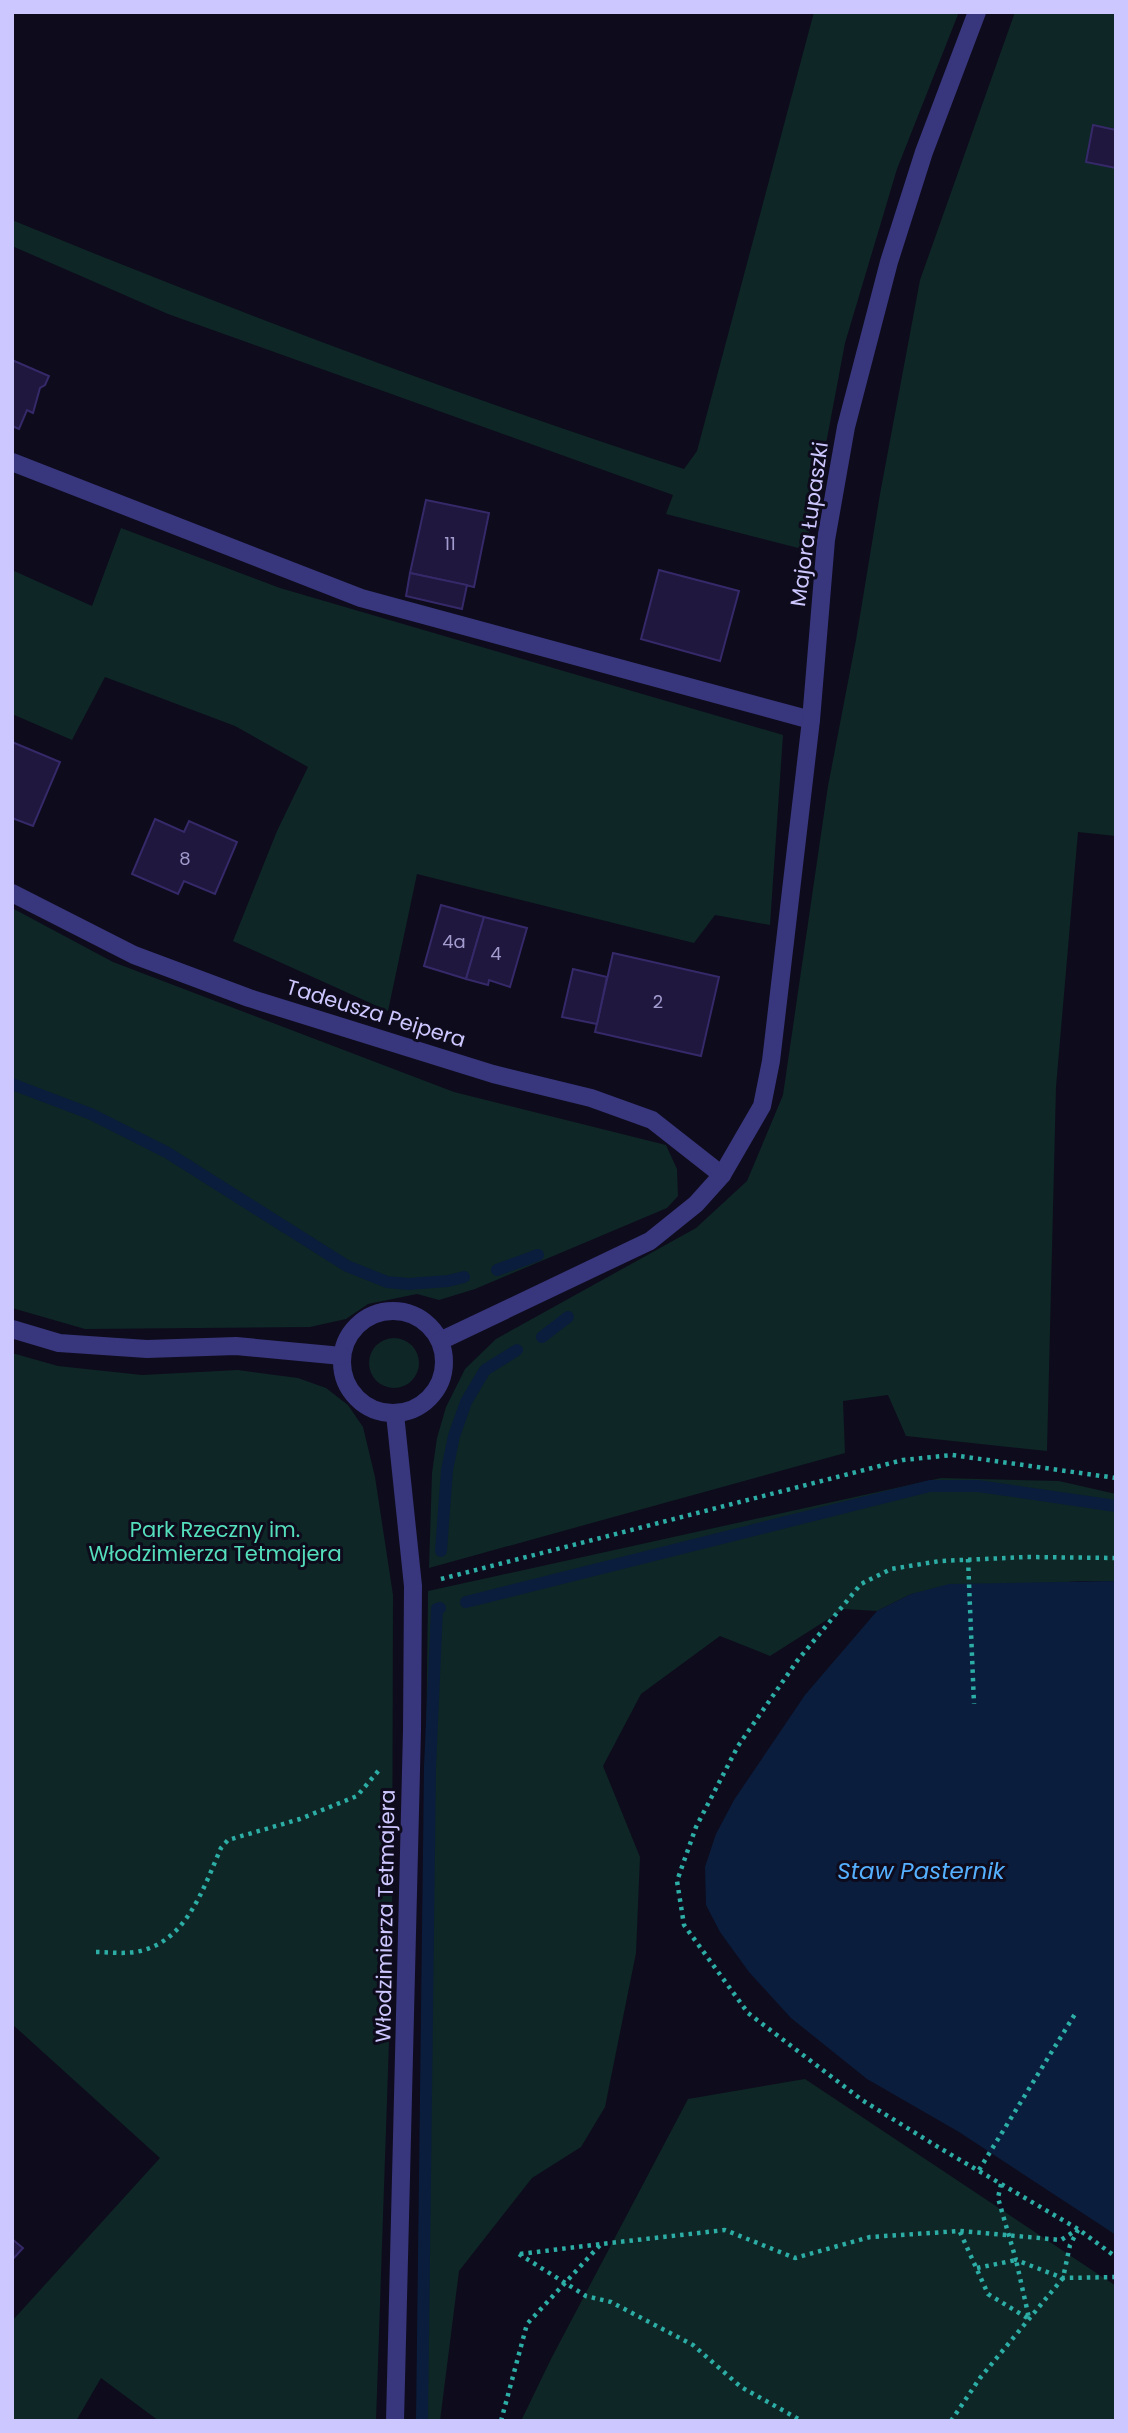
<svg xmlns="http://www.w3.org/2000/svg" width="1128" height="2433" font-family="Poppins,sans-serif">
  <style>
    .green { fill: #0e2625 }
    .water { fill: #0a1d3c }
    .lines { fill: none; stroke-linecap: round; stroke-linejoin: round }
    .stream { stroke: #0a1d3c; stroke-width: 12 }
    .building { fill: #1f173d; stroke: #362969; stroke-width: 2 }
    .path { stroke: #2cada5; stroke-width: 4.5; stroke-dasharray: 3.5 5; stroke-linecap: butt }
    .service { stroke: #38367c; stroke-width: 18 }
    .minor { stroke: #38367c; stroke-width: 18 }
    .labels { text-anchor: middle; dominant-baseline: central; stroke-width: 6; stroke-linejoin: round; paint-order: stroke }
    .number-label { font-size: 18px; fill: #a29bce }
    .street-label { font-size: 21px; fill: #cdc7ff; stroke: #0e0b1c }
    .park-label { font-size: 21px; fill: #54debb; stroke: #0e0b1c }
    .water-label { font-size: 23px; font-style: italic; fill: #55b0ff; stroke: #0e0b1c }
  </style>
  <rect width="100%" height="100%" fill="#0e0b1c"/>
  <g class="green">
    <path d="M814,12H959L897,169L845,343L806,550L666,514L673,495L168,314L12,246V220C233,311 457,395 684,469L697,451Z"/>
    <path d="M1015,12H1116V836L1078,832L1056,1087L1047,1451L906,1436L888,1395L843,1401L845,1453L429,1568L432,1473L437,1438L446,1407L465,1369L496,1339L696,1228L747,1181L783,1095L828,786L856,640L880,494L920,280Z"/>
    <path d="M121,528L280,588L783,735L770,925L715,915L694,943L417,874L388,1011L233,941L277,831L308,767L235,726L105,677L72,740L12,714V570L92,606Z"/>
    <path d="M12,908L113,962L454,1092L666,1145L677,1169L678,1196L667,1208L475,1289L439,1300L417,1294L368,1304L346,1319L310,1327L85,1329L12,1308Z"/>
    <circle cx="394" cy="1363" r="25"/>
    <path d="M12,1353L58,1366L142,1375L238,1370L298,1378L326,1388L348,1405L363,1427L375,1477L393,1595L392,1954L376,2421H159L101,2378L76,2421H12V2321L160,2158L12,2024Z"/>
    <path d="M941,1478L1059,1481L1116,1494V1581H1080L911,1594L877,1611L844,1609L770,1656L720,1636L641,1694L603,1766L640,1857L636,1953L605,2107L581,2147L532,2178L459,2271L440,2421H418L428,1591Z"/>
    <path d="M805,2079L1116,2286V2421H521L551,2359L688,2099Z"/>
  </g>
  <path class="water" d="M1116,1581V2235L959,2132L867,2079L791,2018L749,1972L720,1932L706,1905L705,1867L716,1834L734,1800L805,1695L877,1611L911,1594L949,1584Z"/>
  <g class="lines">
    <g class="stream">
      <path d="M12,1084L91,1114L168,1153L347,1266L387,1282L408,1284L448,1281L464,1277"/>
      <path d="M497,1270L538,1255"/>
      <path d="M542,1337L568,1317"/>
      <path d="M441,1551L447,1470L454,1436L466,1402L485,1370L517,1350"/>
      <path d="M466,1602L930,1486H978L1116,1506"/>
      <path d="M422,2421L430,1767L437,1609L440,1608"/>
    </g>
  </g>
  <g class="building">
    <path d="M1093,125L1116,130V168L1086,162Z"/>
    <path d="M12,360L49,376L45,385L40,388L33,413L27,410L19,429L12,426Z"/>
    <path d="M426,500L489,513L474,587L410,573Z"/>
    <path d="M659,570L739,591L720,661L641,639Z"/>
    <path d="M410,573L467,585L462,609L406,596Z"/>
    <path d="M12,742L60,762L33,826L12,818Z"/>
    <path d="M155,819L184,832L189,821L237,842L215,894L184,881L178,894L132,874Z"/>
    <path d="M441,905L484,917L466,979L424,966Z"/>
    <path d="M484,917L527,928L510,987L489,980L488,985L466,979Z"/>
    <path d="M613,953L719,977L701,1056L595,1032Z"/>
    <path d="M573,969L607,977L597,1024L562,1017Z"/>
    <path d="M12,2239L23,2248L12,2260Z"/>
  </g>
  <g class="lines">
    <g class="path">
      <path d="M1116,1558L1027,1557L940,1561L891,1569L861,1584L797,1661L738,1746L696,1827L677,1881L684,1925L748,2013L862,2100L938,2147L1078,2229L1116,2257"/>
      <path d="M968,1559L974,1704"/>
      <path d="M441,1579L903,1460L952,1455L1116,1478"/>
      <path d="M96,1952C109,1952 122,1954 135,1952C186,1944 203,1889 221,1848L228,1840L300,1819L357,1796L380,1769"/>
      <path d="M979,2170L1075,2014"/>
      <path d="M1001,2184L998,2198L1016,2260L1063,2278L1116,2277"/>
      <path d="M960,2232L988,2294L1029,2319"/>
      <path d="M519,2254L586,2296L611,2302L693,2345L741,2387L802,2421"/>
      <path d="M520,2254L601,2244"/>
      <path d="M977,2268L1016,2260L1029,2318"/>
      <path d="M501,2421L527,2324L601,2244L725,2230L795,2258L870,2237L960,2231L1061,2240L1078,2229"/>
      <path d="M951,2421L980,2378L1063,2278L1070,2245L1078,2230"/>
    </g>
    <path class="service" d="M12,462L361,598L811,720"/>
    <g class="minor">
      <path d="M12,893L134,955L249,998L493,1074L591,1098L652,1120L722,1175"/>
      <circle cx="393" cy="1362" r="51"/>
      <path d="M12,1329L59,1343L147,1349L236,1346L342,1356"/>
      <path d="M440,1341L650,1241L696,1204L722,1175L762,1106L771,1061L811,720L826,540L846,427L889,262L924,152L977,12"/>
      <path d="M395,1414L413,1586L412,1730L395,2421"/>
    </g>
  </g>
  <g class="labels">
    <g class="number-label">
      <text x="450" y="543">11</text>
      <text x="185" y="858">8</text>
      <text x="454" y="941">4a</text>
      <text x="496" y="953">4</text>
      <text x="658" y="1001">2</text>
    </g>
    <g class="street-label">
      <text transform="translate(809 524) rotate(-82)">Majora Łupaszki</text>
      <text transform="translate(376 1013) rotate(17)">Tadeusza Peipera</text>
      <text transform="translate(385 1916) rotate(-89)">Włodzimierza Tetmajera</text>
    </g>
    <g class="park-label">
      <text x="215" y="1529">Park Rzeczny im.<tspan x="215" dy="24">Włodzimierza Tetmajera</tspan></text>
    </g>
    <g class="water-label">
      <text x="921" y="1871">Staw Pasternik</text>
    </g>
  </g>
  <rect width="1128" height="2433" fill="none" stroke="#cdc7ff" stroke-width="28"/>
</svg>
